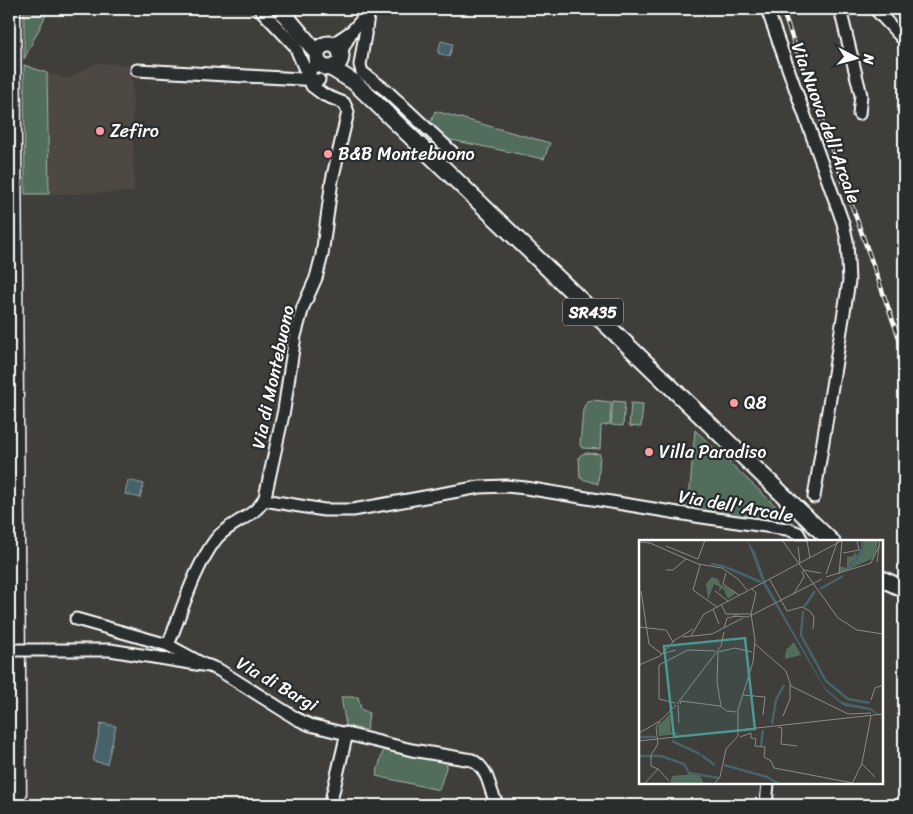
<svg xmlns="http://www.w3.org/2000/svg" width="913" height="814" font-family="Sriracha,sans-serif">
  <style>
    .built { fill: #4e4942 }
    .green { fill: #536d5c; stroke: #a9b6ae }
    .water { fill: #46636a; stroke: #90a1a6 }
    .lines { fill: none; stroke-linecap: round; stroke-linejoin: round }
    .minor-casing { stroke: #fff; stroke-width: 15 }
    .major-casing { stroke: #fff; stroke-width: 19 }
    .highway-casing { stroke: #fff; stroke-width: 21 }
    .minor { stroke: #2a2d2e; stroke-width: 11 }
    .major { stroke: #2a2d2e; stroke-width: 15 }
    .highway { stroke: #2a2d2e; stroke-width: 18 }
    .rail-casing { stroke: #fff; stroke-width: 4.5 }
    .rail { stroke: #2a2d2e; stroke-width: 2.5; stroke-dasharray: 8; stroke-linecap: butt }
    .minor-bridge-casing { stroke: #fff; stroke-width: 15; stroke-linecap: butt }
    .minor-bridge { stroke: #2a2d2e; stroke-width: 11 }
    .poi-dot { fill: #ff9aa2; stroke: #2a2d2e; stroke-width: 2 }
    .labels { text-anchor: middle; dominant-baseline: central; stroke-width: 4.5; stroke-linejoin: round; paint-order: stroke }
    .shield { fill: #2a2d2e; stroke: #bfc0c0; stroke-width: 1 }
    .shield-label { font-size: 16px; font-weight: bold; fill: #fff }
    .street-label { font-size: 18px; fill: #fff; stroke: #2a2d2e }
    .poi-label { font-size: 18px; fill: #fff; stroke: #2a2d2e; text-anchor: start }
    .inset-river { fill: none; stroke: #46636a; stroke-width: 2.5 }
    .inset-road { fill: none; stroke: #8c8b89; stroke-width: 1 }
    .view { fill: #4b9892; fill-opacity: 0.15; stroke: #4b9892; stroke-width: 2.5 }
    .inset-edge { fill: none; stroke: #fff; stroke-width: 2.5 }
  </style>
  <rect width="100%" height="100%" fill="#3f3e3a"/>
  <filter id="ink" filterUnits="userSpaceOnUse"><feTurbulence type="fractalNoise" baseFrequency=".02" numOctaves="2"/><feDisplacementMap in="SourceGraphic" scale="10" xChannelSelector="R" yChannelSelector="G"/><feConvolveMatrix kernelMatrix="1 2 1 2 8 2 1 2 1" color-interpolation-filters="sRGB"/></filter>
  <g filter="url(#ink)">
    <path class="built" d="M97,63L132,65L134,192L49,194L47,73L67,79Z"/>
    <g class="green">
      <path d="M24,9H49L24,59Z"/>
      <path d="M24,65L47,73L49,194H25Z"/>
      <path d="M435,111L550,143L544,159L437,137L429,128Z"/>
      <path d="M593,400L611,402L610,424L601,426L600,449L582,448L580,445L583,409L587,401Z"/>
      <path d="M613,401L625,402L623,426L611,425Z"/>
      <path d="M631,403L643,404L641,427L629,426Z"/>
      <path d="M695,430L800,529L688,511Z"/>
      <path d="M586,453L600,454L598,484L580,478L579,457L582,454Z"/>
      <path d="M341,697H358L361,709L369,713L367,730L346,726Z"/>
      <path d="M384,747L449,758L439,790L376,776Z"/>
    </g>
    <g class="water">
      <path d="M441,41L453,44L449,57L438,53Z"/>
      <path d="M128,480L144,484L140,498L125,494Z"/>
      <path d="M101,723L116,726L107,764L93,761Z"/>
    </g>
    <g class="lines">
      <defs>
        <g id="minor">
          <path d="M767,9L843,223L847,241L849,281L814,497"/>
          <path d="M840,9L861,95L859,114"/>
          <path d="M875,9L904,40"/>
          <path d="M369,10L360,65L362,72L388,92L452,152"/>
          <path d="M331,45L352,31L368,13"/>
          <path d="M340,54L352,31"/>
          <path d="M137,70L319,80"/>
          <path d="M308,80L310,72L317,59"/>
          <path d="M264,500L324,510H353L480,487L506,486L526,488L702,517L787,529L798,533L803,542"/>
          <path d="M76,619L168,645"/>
          <path d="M44,650H110L209,666L219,670L297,719L310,725L412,750L472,760C492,772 487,789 498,805"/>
          <path d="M203,664L168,645C182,611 194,568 216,539C229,522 257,517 265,497L284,410L295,336L303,307L316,278L322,255L332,180L348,112L344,103L324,95L312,86L295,46L260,9"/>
          <path d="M330,805L347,733"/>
          <path d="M766,805L768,783"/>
        </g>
        <g id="major">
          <path d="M280,9L317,53"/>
          <circle cx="329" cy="56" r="12"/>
          <path d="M331,68L354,82L832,542"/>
          <path d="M882,579L904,589"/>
        </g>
        <path id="highway" d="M11,9L17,805"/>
      </defs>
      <use href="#minor" class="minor-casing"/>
      <use href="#major" class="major-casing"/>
      <use href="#highway" class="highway-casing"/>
      <use href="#minor" class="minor"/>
      <use href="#major" class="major"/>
      <use href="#highway" class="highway"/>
      <defs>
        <path id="rail" d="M782,9L904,352"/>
      </defs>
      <use href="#rail" class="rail-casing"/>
      <use href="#rail" class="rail"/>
      <defs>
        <path id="minor-bridge" d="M9,650H44"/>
      </defs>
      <use href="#minor-bridge" class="minor-bridge-casing"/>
      <use href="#minor-bridge" class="minor-bridge"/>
    </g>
  </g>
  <g class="poi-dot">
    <circle cx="100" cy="131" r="5"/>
    <circle cx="328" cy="154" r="5"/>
    <circle cx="734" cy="403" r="5"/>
    <circle cx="649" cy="452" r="5"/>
  </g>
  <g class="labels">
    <rect class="shield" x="563" y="298.5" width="60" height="27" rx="4"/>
    <g class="shield-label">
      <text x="593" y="312">SR435</text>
    </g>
    <g class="street-label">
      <text transform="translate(826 123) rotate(70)">Via Nuova dell'Arcale</text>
      <text transform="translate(273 377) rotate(-78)">Via di Montebuono</text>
      <text transform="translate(736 506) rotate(10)">Via dell'Arcale</text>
      <text transform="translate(277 684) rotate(30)">Via di Bargi</text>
    </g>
    <g class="poi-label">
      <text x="110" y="131">Zefiro</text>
      <text x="338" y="154">B&amp;B Montebuono</text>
      <text x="744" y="403">Q8</text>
      <text x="659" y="452">Villa Paradiso</text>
    </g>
  </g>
  <g transform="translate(639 540)">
    <rect width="244" height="244" fill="#3f3e3a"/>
    <path d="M222,0H240L235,18L201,33V26L208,28V17L215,16V12L218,15L223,7ZM73,37L79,39L81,44L97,53L89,59L84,48L79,52L81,47L75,44L69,60L67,44ZM155,102L162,115L146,119L147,110ZM31,174L32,191L40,194L20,196L19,186ZM55,234L62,237L65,244H31L33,236Z" fill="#536d5c"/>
    <path d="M108,0L116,12L127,43L186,148L203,162L232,168L244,178L231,170L205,166L187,151L124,44Z" fill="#46636a"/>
    <path class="inset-river" d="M72,24L84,26L122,42M209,28L223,12L224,0M181,49L204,36M165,67L176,51M164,71L162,95L187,141L209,159L231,163M133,184L137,160L145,145M0,197H17M33,201L61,214M122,206L124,190M62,215L76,225M0,216H22L45,224L50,233L80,238M85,225L128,237L140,244"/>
    <path class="inset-road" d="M143,0L199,78L218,90L244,94M155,1H168L171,18M0,2L11,3L59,24L83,28L99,39L108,50M27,6L59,19L66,0M159,7L161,23M204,13L220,10L218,0M238,22L241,0M61,25L54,50L78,67M27,30H34L47,19M164,30L182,33M87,33L84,44L100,55M187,34L199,0M200,34L203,1M187,37L232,23L241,4M131,40L148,71L163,67L171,71L175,77L174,89M2,51L10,104L23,114M76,51L89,61M154,55L165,37L163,31M82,64L87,74H112M74,69L80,84M95,76L109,77L183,39M0,87L27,90L34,102M85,88L88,78L98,76M52,96L65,74L204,0M44,97L73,94L104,78M116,104L147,131L152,146L209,174L232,173M22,114L37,110M0,125L21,116L36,100L54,89M104,155L126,157L124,175M232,160L236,148L244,145M36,163L20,159V125L49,110L76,111M38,164L82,106L85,92M41,164L42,161L81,166L88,171L98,172M39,165L40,183M82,166L78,142L79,112L96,108L113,112M144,176L151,159V145M139,187L143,188L142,204L158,206M0,193L21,181L37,165M101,197L112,193V198L117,199L116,206L126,207L125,217L132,221L135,228L214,243M0,201L244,174M223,224L236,237M19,229L30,241M5,244L19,229L12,226V215L19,204L17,187L21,182M75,244L81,237L87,209L99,196V170L114,122L116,100L112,74L117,53L112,48M213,244L223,223L232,176"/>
    <path class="view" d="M106,98L116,189L35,197L25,106Z"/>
    <rect width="244" height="244" class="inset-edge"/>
  </g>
  <rect width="913" height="814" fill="none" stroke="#2a2d2e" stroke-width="30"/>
  <rect x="15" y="15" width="883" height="784" fill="none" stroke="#fff" stroke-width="2" filter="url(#ink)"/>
  <g transform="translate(856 58) rotate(96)" stroke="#2a2d2e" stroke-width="4" paint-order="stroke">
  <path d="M0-4L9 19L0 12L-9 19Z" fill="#ffffff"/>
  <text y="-8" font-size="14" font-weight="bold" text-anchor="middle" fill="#ffffff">N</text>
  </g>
</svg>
